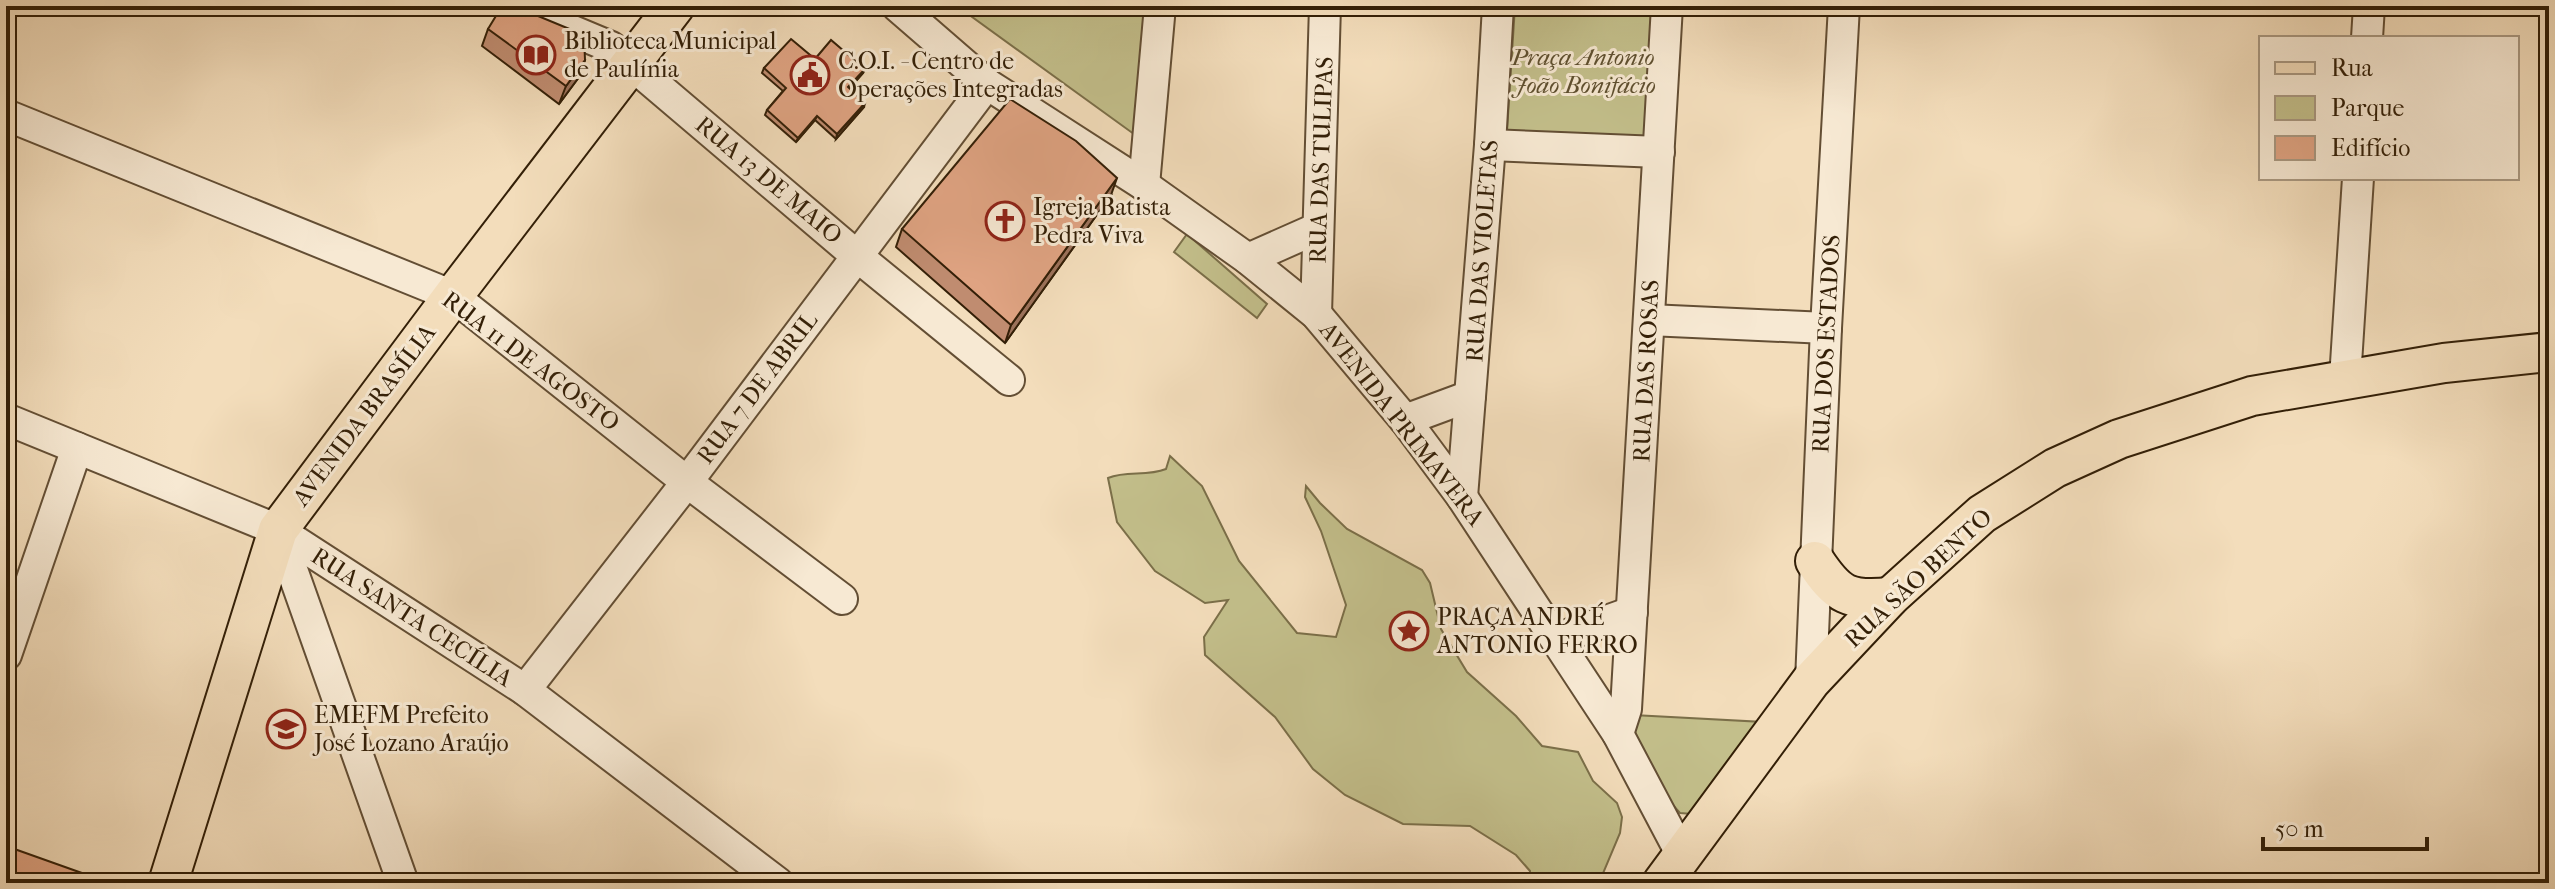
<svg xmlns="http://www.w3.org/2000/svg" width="2555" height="889" font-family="'IM FELL French Canon',serif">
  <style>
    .green { fill: #c3bf8b; stroke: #7b6f49; stroke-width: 2 }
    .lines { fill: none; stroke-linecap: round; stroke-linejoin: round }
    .minor-casing { stroke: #634e34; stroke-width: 34 }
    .major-casing { stroke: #331f07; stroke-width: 42 }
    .minor { stroke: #f7e9d3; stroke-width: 30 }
    .major { stroke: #f3ddbb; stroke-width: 38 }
    .wall { fill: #c08c70; stroke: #331f07; stroke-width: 2 }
    .shaded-wall { fill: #9c725b; stroke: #331f07; stroke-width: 2 }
    .building { fill: #dfa382; stroke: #331f07; stroke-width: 2 }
    .labels { text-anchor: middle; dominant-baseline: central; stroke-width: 6; stroke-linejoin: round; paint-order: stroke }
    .poi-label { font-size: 24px; fill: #331f07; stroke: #f7e9d3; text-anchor: start }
    .park-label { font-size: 24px; font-style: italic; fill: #5e4f2f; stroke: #f7e9d3 }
    .street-label { font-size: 24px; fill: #331f07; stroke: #f7e9d3 }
  </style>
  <rect width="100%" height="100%" fill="#f3ddbb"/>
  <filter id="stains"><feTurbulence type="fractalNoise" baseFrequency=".0025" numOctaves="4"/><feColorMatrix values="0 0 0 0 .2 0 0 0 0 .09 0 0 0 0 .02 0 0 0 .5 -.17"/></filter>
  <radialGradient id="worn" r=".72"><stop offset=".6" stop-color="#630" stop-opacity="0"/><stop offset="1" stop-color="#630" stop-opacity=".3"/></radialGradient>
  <g class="green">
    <path d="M957,6H1147L1138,137Z"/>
    <path d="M1515,6H1653L1645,137L1507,131Z"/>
    <path d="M1187,234L1267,304L1257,318L1174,252Z"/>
    <path d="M1170,456L1202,486L1239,561L1297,633L1336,637L1346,605L1321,531L1305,497L1306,486L1320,503L1347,529L1422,570L1430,583L1441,629L1467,672L1516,716L1542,746L1578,752L1593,781L1617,803L1622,817L1620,833L1601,878L1602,883H1530V871L1516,855L1470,826L1403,824L1345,795L1313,769L1275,717L1205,655L1204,637L1228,600L1205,603L1155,571L1117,522L1108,478C1127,470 1146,477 1166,469Z"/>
    <path d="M1633,715L1763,722L1692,814L1680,813C1657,789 1632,749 1633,715Z"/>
  </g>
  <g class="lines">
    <defs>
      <g id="minor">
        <path d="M513,6L611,47L857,256L1009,380"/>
        <path d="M897,6L987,84L1144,185L1248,259L1316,314L1405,420L1462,497L1618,734L1683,857"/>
        <path d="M2367,38L2369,6"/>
        <path d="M6,115L453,296L687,482L842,599"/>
        <path d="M1490,145L1659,152"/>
        <path d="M1144,185L1160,6"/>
        <path d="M1248,259L1318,228"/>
        <path d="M1316,314L1325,6"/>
        <path d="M1649,320L1826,328"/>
        <path d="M2345,379L2358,178"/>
        <path d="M6,419L278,530L525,690L778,883"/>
        <path d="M1405,420L1470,396"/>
        <path d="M1462,497L1490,145L1498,6"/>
        <path d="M278,530L403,883"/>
        <path d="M1556,639L1632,612"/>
        <path d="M6,655L77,448"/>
        <path d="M1811,681L1826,328L1844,6"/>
        <path d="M525,690L687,482L987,84"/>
        <path d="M1618,734L1626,709L1667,6"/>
      </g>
      <g id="major">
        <path d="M1815,561C1838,596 1849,601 1890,597"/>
        <path d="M168,883L278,530L453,296L675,6"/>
        <path d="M1662,883L1811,681L1890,597L1982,514L2055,468L2119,439L2252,396L2444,363L2549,352"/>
      </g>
    </defs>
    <use href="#minor" class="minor-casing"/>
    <use href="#major" class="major-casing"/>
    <use href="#minor" class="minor"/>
    <use href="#major" class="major"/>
  </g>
  <g class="wall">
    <path d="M488,29L585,60L579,77L559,104L482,46Z"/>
    <path d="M815,59L863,73L849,89L864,107L836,139L815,120L796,142L765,115L767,110L783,91L762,73L764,68Z"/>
    <path d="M1111,195L1005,343L896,247L902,229Z"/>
  </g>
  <g class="shaded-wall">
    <path d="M585,60L579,77L559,104L566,86Z"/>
    <path d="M865,69L863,73L846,92L848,87Z"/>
    <path d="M865,103L864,107L836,139L837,134Z"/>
    <path d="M817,116L815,120L796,142L798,138Z"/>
    <path d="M1117,178L1111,195L1005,343L1011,325Z"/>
  </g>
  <g class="building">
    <path d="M502,6H514L584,35L585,60L566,86L488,29Z"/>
    <path d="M791,39L815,59L831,40L865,69L848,87L865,103L837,134L817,116L798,138L767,110L786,88L764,68Z"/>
    <path d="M1010,99L1076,141L1117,178L1011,325L902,229Z"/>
    <path d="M6,846L110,883H6Z"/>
  </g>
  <defs>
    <symbol id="library-ring" viewBox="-11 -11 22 22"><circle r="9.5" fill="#f7e9d3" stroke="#8f2418" stroke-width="1.5"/><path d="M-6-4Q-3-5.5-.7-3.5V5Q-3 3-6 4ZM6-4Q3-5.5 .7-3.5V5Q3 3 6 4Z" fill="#8f2418"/></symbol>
    <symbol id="civic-ring" viewBox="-11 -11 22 22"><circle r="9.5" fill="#f7e9d3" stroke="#8f2418" stroke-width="1.5"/><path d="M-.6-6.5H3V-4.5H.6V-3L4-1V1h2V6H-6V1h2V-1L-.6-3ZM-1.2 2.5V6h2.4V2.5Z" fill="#8f2418"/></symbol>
    <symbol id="church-ring" viewBox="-11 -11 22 22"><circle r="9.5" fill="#f7e9d3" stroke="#8f2418" stroke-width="1.5"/><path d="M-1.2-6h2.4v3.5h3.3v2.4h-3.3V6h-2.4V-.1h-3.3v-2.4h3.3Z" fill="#8f2418"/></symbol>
    <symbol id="sight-ring" viewBox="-11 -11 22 22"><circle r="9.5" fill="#f7e9d3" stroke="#8f2418" stroke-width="1.5"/><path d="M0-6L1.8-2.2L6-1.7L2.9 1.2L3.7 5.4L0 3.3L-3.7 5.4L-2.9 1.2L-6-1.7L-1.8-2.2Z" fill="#8f2418"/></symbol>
    <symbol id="school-ring" viewBox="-11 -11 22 22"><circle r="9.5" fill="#f7e9d3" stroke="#8f2418" stroke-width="1.5"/><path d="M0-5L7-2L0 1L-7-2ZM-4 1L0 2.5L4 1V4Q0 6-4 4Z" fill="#8f2418"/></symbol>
  </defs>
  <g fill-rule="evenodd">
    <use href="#library-ring" x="514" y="33" width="44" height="44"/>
    <use href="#civic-ring" x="788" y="53" width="44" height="44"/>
    <use href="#church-ring" x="983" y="199" width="44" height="44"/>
    <use href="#sight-ring" x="1387" y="609" width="44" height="44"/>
    <use href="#school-ring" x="264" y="707" width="44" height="44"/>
  </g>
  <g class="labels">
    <g class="poi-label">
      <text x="564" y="41">Biblioteca Municipal<tspan x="564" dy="28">de Paulínia</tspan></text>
      <text x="838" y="61">C.O.I. - Centro de<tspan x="838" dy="28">Operações Integradas</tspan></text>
      <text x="1033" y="207">Igreja Batista<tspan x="1033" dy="28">Pedra Viva</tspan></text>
      <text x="1437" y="617">PRAÇA ANDRÉ<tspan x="1437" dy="28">ANTONIO FERRO</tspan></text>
      <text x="314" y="715">EMEFM Prefeito<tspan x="314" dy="28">José Lozano Araújo</tspan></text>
    </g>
    <g class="park-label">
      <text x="1583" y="57">Praça Antonio<tspan x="1583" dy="28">João Bonifácio</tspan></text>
    </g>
    <g class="street-label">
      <text transform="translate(1321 160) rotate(-88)">RUA DAS TULIPAS</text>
      <text transform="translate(769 180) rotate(40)">RUA 13 DE MAIO</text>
      <text transform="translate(1482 251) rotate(-86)">RUA DAS VIOLETAS</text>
      <text transform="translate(1826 344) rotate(-87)">RUA DOS ESTADOS</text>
      <text transform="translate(531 361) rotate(37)">RUA 11 DE AGOSTO</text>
      <text transform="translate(1646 371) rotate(-87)">RUA DAS ROSAS</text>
      <text transform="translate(757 388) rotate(-53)">RUA 7 DE ABRIL</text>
      <text transform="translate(364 415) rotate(-53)">AVENIDA BRASÍLIA</text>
      <text transform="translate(1402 424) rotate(52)">AVENIDA PRIMAVERA</text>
      <text transform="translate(1918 578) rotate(-43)">RUA SÃO BENTO</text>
      <text transform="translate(412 617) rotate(33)">RUA SANTA CECÍLIA</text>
    </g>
  </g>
  <rect width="2555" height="889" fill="none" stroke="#f3ddbb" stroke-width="32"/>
  <rect x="8" y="8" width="2539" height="873" fill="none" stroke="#331f07" stroke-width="4"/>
  <rect x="16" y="16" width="2523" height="857" fill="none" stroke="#331f07" stroke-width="2"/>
  <rect x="2259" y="36" width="260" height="144" fill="#f7e9d3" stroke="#a99881" stroke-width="2"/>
  <rect x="2275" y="62" width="40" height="12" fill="#f3ddbb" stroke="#a99881" stroke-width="2"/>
  <text x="2331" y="76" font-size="24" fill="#331f07">Rua</text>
  <rect x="2275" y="96" width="40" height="24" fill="#c3bf8b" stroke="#a99881" stroke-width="2"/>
  <text x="2331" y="116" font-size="24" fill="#331f07">Parque</text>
  <rect x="2275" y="136" width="40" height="24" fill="#dfa382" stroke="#a99881" stroke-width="2"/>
  <text x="2331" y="156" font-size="24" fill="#331f07">Edifício</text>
  <path d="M2263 837v12h164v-12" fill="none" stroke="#331f07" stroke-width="4"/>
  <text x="2275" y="837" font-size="24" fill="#331f07" stroke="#f7e9d3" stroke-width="6" paint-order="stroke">50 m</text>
  <rect width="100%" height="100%" filter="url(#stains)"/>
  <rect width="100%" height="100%" fill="url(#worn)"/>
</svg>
